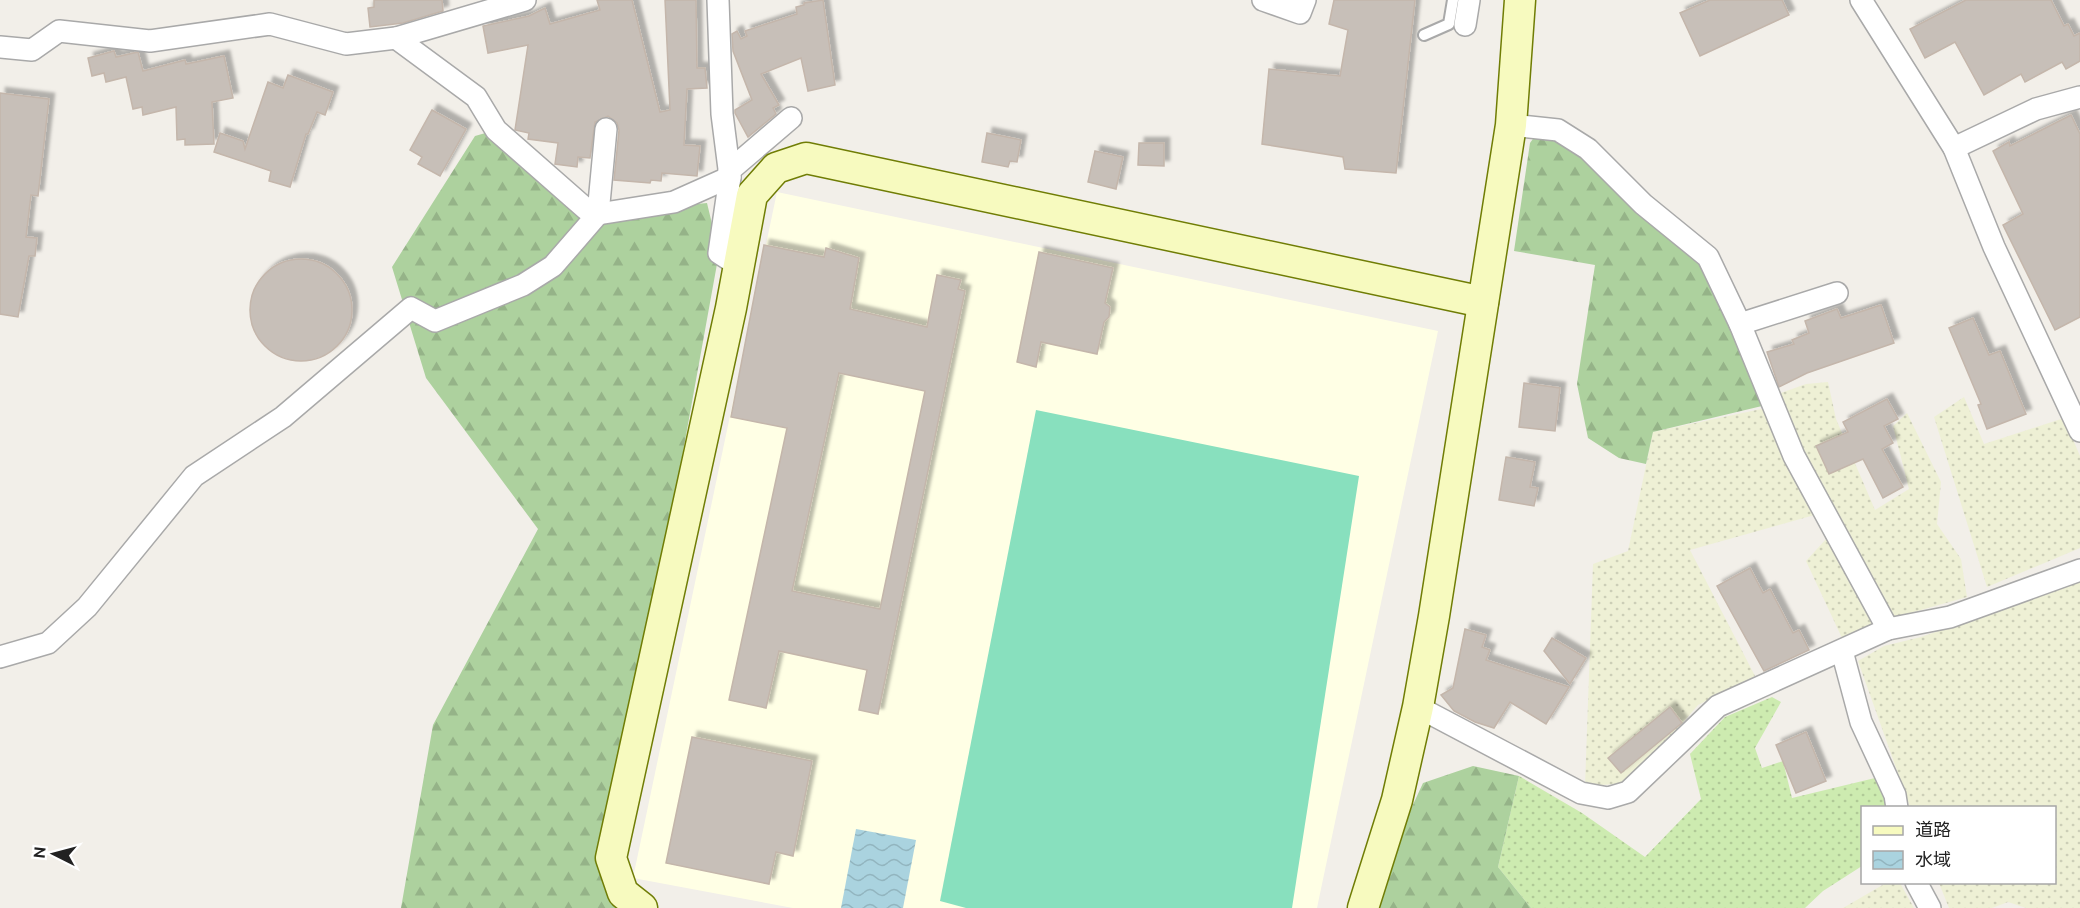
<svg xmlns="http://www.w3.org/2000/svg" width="2080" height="908" font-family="Ubuntu,'Noto Sans JP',sans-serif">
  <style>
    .education { fill: #ffffe5 }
    .farmland { fill: url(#farmland-dots) }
    .grass { fill: url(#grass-dots) }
    .forest { fill: url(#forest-firs) }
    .pitch { fill: #88e0be }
    .water { fill: url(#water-waves) }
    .building { fill: #c7bfb8; stroke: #c4b6ab; stroke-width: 1.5; fill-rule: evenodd; filter: url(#shadow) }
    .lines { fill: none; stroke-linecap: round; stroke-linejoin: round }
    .lane-casing { stroke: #a9a9a9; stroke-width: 14 }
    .street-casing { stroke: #a9a9a9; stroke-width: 24 }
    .secondary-casing { stroke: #707d05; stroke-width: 33 }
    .lane { stroke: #fff; stroke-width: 10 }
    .street { stroke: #fff; stroke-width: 21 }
    .secondary { stroke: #f7fabf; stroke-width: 30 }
  </style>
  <defs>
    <pattern id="farmland-dots" width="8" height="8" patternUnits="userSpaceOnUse" patternTransform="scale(1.5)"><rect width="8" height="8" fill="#eef0d5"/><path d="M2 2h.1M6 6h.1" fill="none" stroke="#ccceb7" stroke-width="1.8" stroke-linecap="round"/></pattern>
    <pattern id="grass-dots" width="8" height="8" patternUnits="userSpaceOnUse" patternTransform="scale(1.5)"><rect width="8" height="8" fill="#cdebb0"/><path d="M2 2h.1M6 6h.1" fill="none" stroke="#b0c997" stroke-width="1.8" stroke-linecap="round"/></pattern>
    <pattern id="forest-firs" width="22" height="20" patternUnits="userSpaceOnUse" patternTransform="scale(1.5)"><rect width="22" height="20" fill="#add19e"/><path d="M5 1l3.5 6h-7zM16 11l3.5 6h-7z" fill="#95b388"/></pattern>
    <pattern id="water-waves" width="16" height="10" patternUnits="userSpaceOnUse" patternTransform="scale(1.5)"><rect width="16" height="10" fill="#aad3df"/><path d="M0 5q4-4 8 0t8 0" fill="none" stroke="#92b5bf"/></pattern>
    <filter id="shadow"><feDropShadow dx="5.5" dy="-5.5" stdDeviation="1.5" flood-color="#0004"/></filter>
  </defs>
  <rect width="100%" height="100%" fill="#f2efe9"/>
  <path class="education" d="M777,192L1438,331L1317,908H793L633,878Z"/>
  <g class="farmland">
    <path d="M1828,382L1836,419L1875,510L1909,489L1893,426L1907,413L1941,482L1937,524L1961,559L1967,597L1903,615L1842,638L1806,561L1827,538L1770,397L1806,384Z"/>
    <path d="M1964,397L1984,444L2064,418L2080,456V548L1987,587L1934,417Z"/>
    <path d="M1766,408L1818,514L1690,550L1755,676L1698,705L1631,783L1585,786L1593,564L1628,551L1653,432Z"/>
    <path d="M2080,582V908H2026L2008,902L1992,908H1949L1939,883L2054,882V808L1910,807L1858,661L1884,646L1921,637Z"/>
    <path d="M1886,883H1900L1914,908H1843Z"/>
  </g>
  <path class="grass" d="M1772,697L1781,702L1755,748L1762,768L1783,761L1792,798L1875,778L1889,807L1862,808V866L1823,891L1805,908H1531L1498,867L1519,776L1582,813L1645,857L1701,799L1690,754L1725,717Z"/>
  <g class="forest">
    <path d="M496,130L598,214L707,203L719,253L604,888L626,908H401L433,725L538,529L426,378L392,267L475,136Z"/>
    <path d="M1535,136L1555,137L1597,169L1702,261L1762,406L1653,432L1646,464L1619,458L1588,438L1577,384L1595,265L1514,251L1530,143Z"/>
    <path d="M1473,766L1519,776L1498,867L1531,908H1378L1376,885L1423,783Z"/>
  </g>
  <path class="pitch" d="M1036,410L1359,476L1292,908H966L940,901Z"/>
  <path class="water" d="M856,829L916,840L903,908H841Z"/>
  <g class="building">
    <path d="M374,0H442L443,11L403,23L370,27L368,8L374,7Z"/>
    <path d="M597,0H632L660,112L670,110L665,0H696L697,68H705L707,88L687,89L684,145L700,146L697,176L662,173L661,181L651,180L650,183L614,180L619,130L617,123L608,116L595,122L590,158L578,157L577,167L555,164L558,143L528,139L529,133L515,130L528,45L488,53L483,26L529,16L545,8L550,24L600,10Z"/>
    <path d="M823,0L835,85L808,91L801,58L761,74L779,105L773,108L776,114L748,137L735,113V110L752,100L733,51L732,34L737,31L741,39L747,36L745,31L797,14L796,7L804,5V3Z"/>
    <path d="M1334,0H1415L1396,173L1345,169L1343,157L1262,144L1269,69L1340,76L1348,30L1329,24Z"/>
    <path d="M1710,0H1782L1789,15L1700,56L1680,13Z"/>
    <path d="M1966,0H2051L2064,26L2068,24L2074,36L2080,33V61L2066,69L2062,62L2025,82L2021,74L1984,95L1955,42L1925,58L1910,29Z"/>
    <path d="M114,51L116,57L138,52L143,71L185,60L186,64L224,56L233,98L212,102L214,144L185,145V139L177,140L176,107L143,115L142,107L133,109L126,77L106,82L104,73L92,76L88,58Z"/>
    <path d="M288,75L333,92L325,115L317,112L308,134H306L290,187L269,181L271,171L214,152L220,133L243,141L245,149L268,82L283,88Z"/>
    <path d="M0,93L49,99L38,196L31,195L26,237L37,238L35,256H29L18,317L0,314Z"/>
    <path d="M432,110L466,129L440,176L418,164L422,157L410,150Z"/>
    <path d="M2071,115L2080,134V317L2055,330L2003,225L2023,214L1993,151L2009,142L2010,146Z"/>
    <path d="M987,133L1021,140L1017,162L1010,161L1008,167L982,162Z"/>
    <path d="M1139,143H1164V166L1138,165Z"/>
    <path d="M1095,151L1123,157L1116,189L1088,182Z"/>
    <path d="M764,245L824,257L826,248L859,258L850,309L927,327L937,275L961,280L958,289L965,291L878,714L859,710L867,670L779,651L766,708L729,700L787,428L731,417ZM839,373L925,391L880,609L792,591Z"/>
    <path d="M1039,252L1113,268L1105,303L1110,307L1109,317L1104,322L1097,354L1041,342L1036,367L1017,362Z"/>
    <circle cx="301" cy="310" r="51"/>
    <path d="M1881,305L1894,343L1807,373L1779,387L1767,352L1794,344L1792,340L1809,333L1805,321L1837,309L1841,318Z"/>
    <path d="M1973,318L1989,355L2000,351L2026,414L1987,429L1978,405L1981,404L1949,328Z"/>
    <path d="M1524,383L1560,388L1555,431L1519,427Z"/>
    <path d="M1887,399L1898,419L1884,426L1893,443L1882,449L1903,487L1883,498L1863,459L1829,474L1816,446L1848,432L1843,422Z"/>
    <path d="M1506,457L1535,462L1530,487L1538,488L1534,506L1499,500Z"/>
    <path d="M1750,568L1763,593L1770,589L1793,633L1799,630L1809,650L1764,671L1717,586Z"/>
    <path d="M1465,629L1486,635L1482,647L1490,650L1486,660L1569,687L1546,724L1510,702L1494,728L1475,722L1454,711L1441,695L1453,688Z"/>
    <path d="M1552,638L1586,658L1570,684L1544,651Z"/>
    <path d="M1670,707L1682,723L1621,773L1608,758Z"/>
    <path d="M1806,732L1826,781L1796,793L1776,745Z"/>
    <path d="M692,737L812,761L793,856L776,852L769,884L666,863Z"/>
  </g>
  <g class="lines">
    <defs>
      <path id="lane" d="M1424,35L1449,24L1453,0"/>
      <g id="street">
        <path d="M718,0L722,114L730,177L719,253L739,266"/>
        <path d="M1263,0L1300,13L1305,0"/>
        <path d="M1861,0L1954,148L1994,247L2080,431"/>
        <path d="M1465,25L1469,0"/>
        <path d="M396,38L476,97L496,130L586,209L598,214L674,202L730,177"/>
        <path d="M0,47L32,50L59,31L150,41L270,24L346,44L396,38L525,0"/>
        <path d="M1511,125L1558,130L1588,149L1643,204L1708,257L1740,324L1794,456L1888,629"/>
        <path d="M1954,148L2036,109L2080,97"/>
        <path d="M729,171L791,118"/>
        <path d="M1740,324L1837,293"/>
        <path d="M1842,651L1861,722L1895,795L1897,808"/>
        <path d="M0,657L48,643L87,607L194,476L283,417L411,308L435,321L523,285L553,266L598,214L606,129"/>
        <path d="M1418,707L1581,793L1608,798L1628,792L1718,706L1888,629L1950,617L2080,570"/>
        <path d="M1916,882L1930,908"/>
      </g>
      <g id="secondary">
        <path d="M642,908L623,893L611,858L731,308L752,195L776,168L806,158L1483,302"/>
        <path d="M1363,908L1397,800L1418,707L1434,616L1511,125L1520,0"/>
      </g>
    </defs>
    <use href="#lane" class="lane-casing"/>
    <use href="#street" class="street-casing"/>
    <use href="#secondary" class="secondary-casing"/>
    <use href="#lane" class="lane"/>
    <use href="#street" class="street"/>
    <use href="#secondary" class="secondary"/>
  </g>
  <rect x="1861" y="806" width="195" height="78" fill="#ffffff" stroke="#a7a7a7" stroke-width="1.5"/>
  <rect x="1873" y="826" width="30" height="9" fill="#f7fabf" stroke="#a7a7a7" stroke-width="1.5"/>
  <text x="1915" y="836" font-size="18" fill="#222222">道路</text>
  <rect x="1873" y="851" width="30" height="18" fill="url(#water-waves)" stroke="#a7a7a7" stroke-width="1.5"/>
  <text x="1915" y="866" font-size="18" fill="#222222">水域</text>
  <g transform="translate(54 854) rotate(276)" stroke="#ffffff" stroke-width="4.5" paint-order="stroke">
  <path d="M0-4.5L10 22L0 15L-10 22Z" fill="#222222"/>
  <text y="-9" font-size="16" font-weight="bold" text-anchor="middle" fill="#222222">N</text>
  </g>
</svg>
